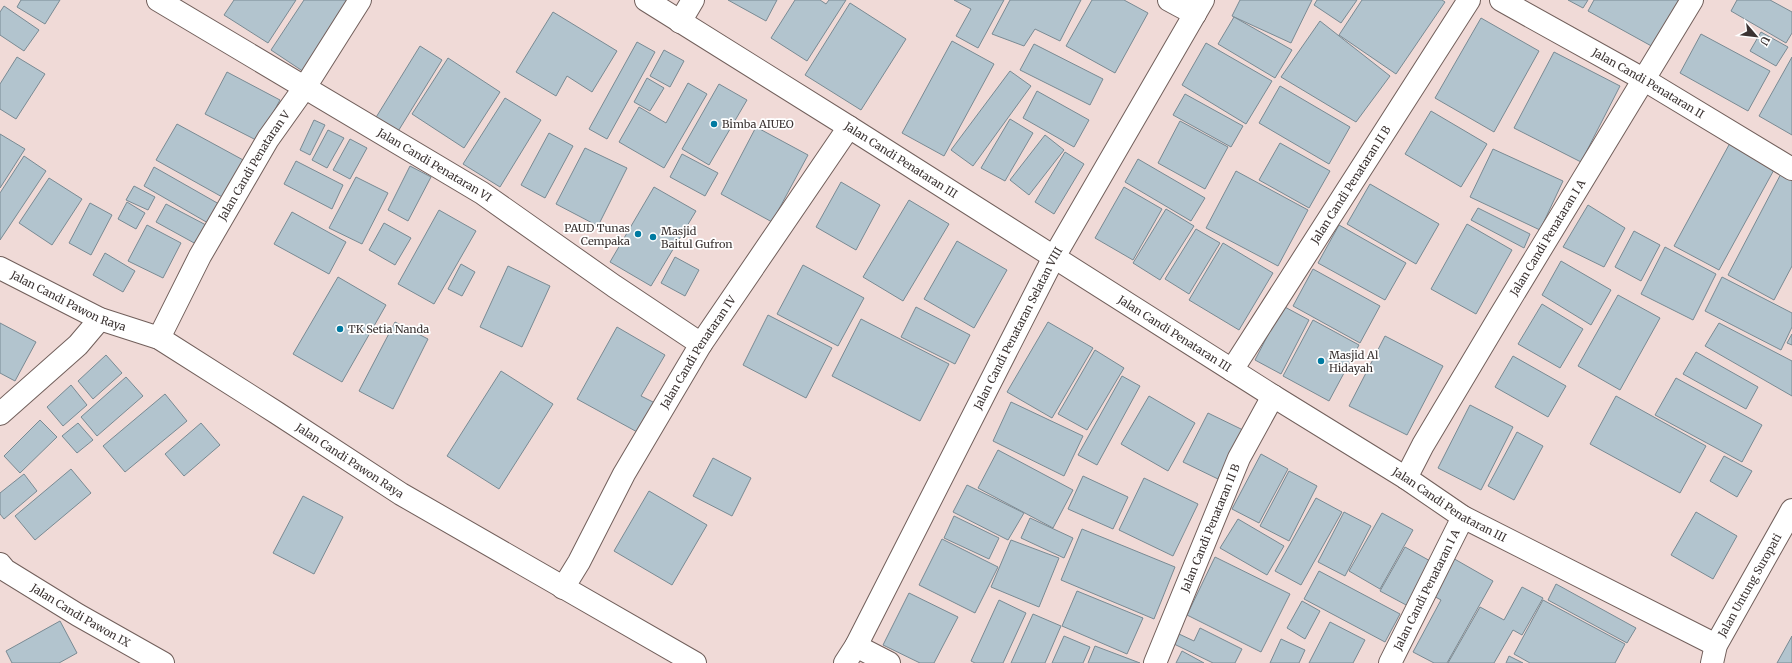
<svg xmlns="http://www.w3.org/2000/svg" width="1792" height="663" font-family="Merriweather,serif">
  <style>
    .building { fill: #b2c4ce; stroke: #798a93 }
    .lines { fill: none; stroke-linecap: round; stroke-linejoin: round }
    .minor-casing { stroke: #715f5b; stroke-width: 24 }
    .secondary-casing { stroke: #715f5b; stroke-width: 24 }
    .minor { stroke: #fff; stroke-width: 22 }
    .secondary { stroke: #fff; stroke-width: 22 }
    .poi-dot { fill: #007aa1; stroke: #fff; stroke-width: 1.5 }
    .labels { text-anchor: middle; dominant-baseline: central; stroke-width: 3.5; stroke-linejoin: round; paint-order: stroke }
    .street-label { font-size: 11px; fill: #3b3332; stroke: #fff }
    .poi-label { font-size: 11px; fill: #3b3332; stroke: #fff; text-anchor: start }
  </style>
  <rect width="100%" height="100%" fill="#f0dad7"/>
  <g class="building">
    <path d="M21,0H60L45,24L17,7Z"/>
    <path d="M234,0H296L268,43L224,15Z"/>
    <path d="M304,0H351L304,72L271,50Z"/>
    <path d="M728,0H777L766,21Z"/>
    <path d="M795,0H820L826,4L829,0H846L807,61L771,38Z"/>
    <path d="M954,0H1004L978,48L956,36L971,9Z"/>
    <path d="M1010,0H1081L1060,41L1035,29L1024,46L992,34Z"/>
    <path d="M1092,0H1124L1148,13L1115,73L1066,46Z"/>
    <path d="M1240,0H1312L1291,43L1232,16Z"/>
    <path d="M1317,0H1357L1341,23L1314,5Z"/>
    <path d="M1362,0H1442L1445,2L1396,74L1339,35Z"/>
    <path d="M1568,0H1588L1583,8Z"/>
    <path d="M1594,0H1682L1655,48L1588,11Z"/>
    <path d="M1737,0H1770L1792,12V33L1786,43L1731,11Z"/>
    <path d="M850,3L906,39L861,110L805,75Z"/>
    <path d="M4,6L39,30L24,51L0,35V12Z"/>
    <path d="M553,12L617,51L592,92L567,76L556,96L516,72Z"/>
    <path d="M1234,17L1292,50L1275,78L1218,44Z"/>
    <path d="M1481,18L1539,51L1494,132L1435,98Z"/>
    <path d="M1320,21L1390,76L1356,122L1281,77Z"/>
    <path d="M1761,32L1788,47L1776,66L1750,51Z"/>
    <path d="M1701,34L1770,71L1748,111L1680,73Z"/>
    <path d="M952,41L994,64L944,156L902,133Z"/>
    <path d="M637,42L655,52L607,139L589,129Z"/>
    <path d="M1206,43L1272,81L1246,124L1182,85Z"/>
    <path d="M1034,44L1103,79L1090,105L1020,70Z"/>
    <path d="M420,46L442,60L397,133L375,119Z"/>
    <path d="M664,50L684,61L670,87L650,76Z"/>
    <path d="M1554,52L1620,86L1581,162L1514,128Z"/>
    <path d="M17,57L45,74L16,119L0,109V84Z"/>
    <path d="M1792,57V135L1759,116Z"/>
    <path d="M448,58L500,92L464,148L412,114Z"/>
    <path d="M1010,71L1031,86L973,166L951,150Z"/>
    <path d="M227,72L280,100L258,141L205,114Z"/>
    <path d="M647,78L664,88L650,111L634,102Z"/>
    <path d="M688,83L707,94L664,168L619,142L639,107L666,123Z"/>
    <path d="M719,84L747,100L709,165L682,149Z"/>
    <path d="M1280,86L1350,127L1329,164L1259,123Z"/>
    <path d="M1037,91L1089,120L1074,147L1023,118Z"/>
    <path d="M1185,94L1243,126L1231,147L1173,115Z"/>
    <path d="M505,98L541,120L500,187L463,164Z"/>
    <path d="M1431,111L1487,144L1461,187L1405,154Z"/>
    <path d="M1010,119L1033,133L1005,181L981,168Z"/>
    <path d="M314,120L325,125L310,155L300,150Z"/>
    <path d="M1180,121L1228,147L1205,189L1158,163Z"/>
    <path d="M177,124L245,161L224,198L156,160Z"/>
    <path d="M756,127L808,155L772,222L721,194Z"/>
    <path d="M328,130L344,138L327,168L312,160Z"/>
    <path d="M549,133L573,146L545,198L521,185Z"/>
    <path d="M0,134L25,149L0,188Z"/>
    <path d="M1045,135L1064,150L1029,195L1010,180Z"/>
    <path d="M350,139L367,148L350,179L333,170Z"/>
    <path d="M1280,143L1330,171L1309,208L1259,180Z"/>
    <path d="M1730,143L1775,168L1719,270L1674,246Z"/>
    <path d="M585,148L627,168L598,226L556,204Z"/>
    <path d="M1493,149L1563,181L1540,230L1470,197Z"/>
    <path d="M1065,152L1084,164L1054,214L1035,202Z"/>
    <path d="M682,154L718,173L705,196L670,177Z"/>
    <path d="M24,156L46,171L0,240V193Z"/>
    <path d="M1138,159L1205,198L1191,221L1125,182Z"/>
    <path d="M296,161L343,185L332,209L284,184Z"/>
    <path d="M410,166L431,177L408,221L388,210Z"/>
    <path d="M154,167L219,204L208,223L144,186Z"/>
    <path d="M1784,168L1792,172V266L1774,300L1728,275Z"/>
    <path d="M1236,171L1308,210L1278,266L1206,228Z"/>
    <path d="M356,177L388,193L362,244L329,228Z"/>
    <path d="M49,178L82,199L52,245L19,223Z"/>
    <path d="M841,182L880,205L856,250L816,227Z"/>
    <path d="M1370,184L1439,224L1416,264L1347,224Z"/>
    <path d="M134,186L155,197L148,210L126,200Z"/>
    <path d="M654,187L696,211L651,286L610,262Z"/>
    <path d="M1124,187L1162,209L1133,260L1095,238Z"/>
    <path d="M909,200L949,224L903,301L863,277Z"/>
    <path d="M127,202L145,213L136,229L118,219Z"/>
    <path d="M90,203L112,215L91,255L69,243Z"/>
    <path d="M166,204L206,225L196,244L156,222Z"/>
    <path d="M1588,205L1625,228L1604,267L1563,247Z"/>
    <path d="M1478,208L1530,234L1524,248L1471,220Z"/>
    <path d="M1166,209L1194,226L1160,280L1133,263Z"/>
    <path d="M439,210L476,231L434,304L398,284Z"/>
    <path d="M292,212L346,242L329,274L274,244Z"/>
    <path d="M384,223L411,238L395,265L369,250Z"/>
    <path d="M1467,224L1512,250L1476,314L1431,289Z"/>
    <path d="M147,225L181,243L163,278L128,261Z"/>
    <path d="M1339,225L1406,263L1385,300L1318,263Z"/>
    <path d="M1196,229L1220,243L1189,294L1165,279Z"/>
    <path d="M1634,231L1660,245L1641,281L1615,267Z"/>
    <path d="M957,241L1007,270L974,328L924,299Z"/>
    <path d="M1223,243L1273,273L1239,330L1189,300Z"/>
    <path d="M1665,247L1716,274L1693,320L1641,294Z"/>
    <path d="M105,253L135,271L123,292L93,275Z"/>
    <path d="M675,257L699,270L685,296L661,283Z"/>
    <path d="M1561,261L1611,290L1591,325L1542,295Z"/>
    <path d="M461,264L475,272L462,296L448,289Z"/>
    <path d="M803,265L864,298L838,346L777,314Z"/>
    <path d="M508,266L550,286L522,347L480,327Z"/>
    <path d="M1313,269L1380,306L1360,343L1293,306Z"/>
    <path d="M338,277L386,305L342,382L293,354Z"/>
    <path d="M1722,277L1792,313V327L1781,350L1705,311Z"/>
    <path d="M1618,295L1660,318L1620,390L1578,366Z"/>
    <path d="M1542,304L1583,329L1560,368L1518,344Z"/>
    <path d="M1283,306L1309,320L1281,374L1255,360Z"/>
    <path d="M916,307L970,335L955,364L901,337Z"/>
    <path d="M768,315L832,348L806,398L743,365Z"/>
    <path d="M861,319L949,364L920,421L832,376Z"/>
    <path d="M1313,320L1359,345L1329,401L1283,376Z"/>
    <path d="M395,322L428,339L393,409L359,391Z"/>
    <path d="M1048,322L1093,348L1052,418L1007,392Z"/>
    <path d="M0,323L36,342L15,381L0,373Z"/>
    <path d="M1719,323L1792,361V396L1705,346Z"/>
    <path d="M617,327L665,355L641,396L655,403L639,433L577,399Z"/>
    <path d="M1792,334V345L1787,343Z"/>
    <path d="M1385,336L1443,366L1407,435L1349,406Z"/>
    <path d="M1095,350L1124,368L1087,430L1058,414Z"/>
    <path d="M1696,352L1758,387L1746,409L1683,374Z"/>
    <path d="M106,355L122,373L93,399L78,381Z"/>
    <path d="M1513,356L1566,386L1548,417L1495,387Z"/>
    <path d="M501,371L553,404L499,489L447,456Z"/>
    <path d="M1122,376L1140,386L1097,465L1078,455Z"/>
    <path d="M126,377L143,396L97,436L81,417Z"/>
    <path d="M1676,378L1762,425L1742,462L1655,415Z"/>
    <path d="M71,385L87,405L63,426L47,407Z"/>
    <path d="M165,394L187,421L125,472L103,446Z"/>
    <path d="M1149,396L1195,423L1168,471L1121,444Z"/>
    <path d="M1616,396L1706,446L1680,493L1590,444Z"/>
    <path d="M1011,402L1083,436L1064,476L993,441Z"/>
    <path d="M1470,405L1513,427L1481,490L1438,468Z"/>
    <path d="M1208,413L1243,430L1218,479L1183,462Z"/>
    <path d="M40,420L57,437L20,473L4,456Z"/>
    <path d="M78,423L93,440L77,453L62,436Z"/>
    <path d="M201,423L220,445L184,476L165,454Z"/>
    <path d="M1517,432L1543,446L1514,500L1488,486Z"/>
    <path d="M998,450L1073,490L1053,528L978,488Z"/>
    <path d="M1261,454L1288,469L1259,523L1232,509Z"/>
    <path d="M1724,456L1752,471L1737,497L1710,481Z"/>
    <path d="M713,458L751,478L732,516L693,496Z"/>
    <path d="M71,469L91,493L35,540L15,516Z"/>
    <path d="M1289,471L1317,486L1289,541L1260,526Z"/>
    <path d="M24,474L37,491L4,519L0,514V493Z"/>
    <path d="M1083,476L1128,497L1113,529L1068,509Z"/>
    <path d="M1144,478L1198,504L1173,556L1119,530Z"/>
    <path d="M967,485L1024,513L1008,540L953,512Z"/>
    <path d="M649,491L707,525L672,585L614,551Z"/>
    <path d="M303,496L343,517L314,574L273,553Z"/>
    <path d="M1316,498L1342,512L1301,585L1275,571Z"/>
    <path d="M1344,512L1371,526L1345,576L1318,562Z"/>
    <path d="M1696,512L1737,536L1713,579L1671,555Z"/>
    <path d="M1382,513L1413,530L1380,589L1349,571Z"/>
    <path d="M954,516L999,538L989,559L944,538Z"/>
    <path d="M1030,518L1073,538L1064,558L1021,538Z"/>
    <path d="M1238,519L1284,546L1267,575L1220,548Z"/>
    <path d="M1082,529L1175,567L1154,619L1061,580Z"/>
    <path d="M942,539L998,567L975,613L919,585Z"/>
    <path d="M1011,540L1059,558L1039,607L991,587Z"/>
    <path d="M1405,547L1432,562L1408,606L1380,591Z"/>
    <path d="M1215,557L1290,594L1261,652L1187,615Z"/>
    <path d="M1451,557L1493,581L1447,663H1434L1413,652L1441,600L1430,594Z"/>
    <path d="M1319,571L1400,614L1385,642L1304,599Z"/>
    <path d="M1556,584L1636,628L1627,643L1548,600Z"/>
    <path d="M1522,587L1543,598L1522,635L1513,630L1494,663H1448L1480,607L1504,620Z"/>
    <path d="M1077,591L1143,618L1127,654L1062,626Z"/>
    <path d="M909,593L958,617L934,663H920L883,645Z"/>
    <path d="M999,600L1026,613L1003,663H975L971,661Z"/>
    <path d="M1543,600L1625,644L1615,663H1530L1514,654Z"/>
    <path d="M1302,601L1320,611L1305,639L1287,628Z"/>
    <path d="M1033,614L1061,626L1045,663H1011Z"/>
    <path d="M60,621L77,653L59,663H12L6,651Z"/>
    <path d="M1330,622L1365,640L1353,663H1309Z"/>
    <path d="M1200,628L1242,649L1235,663H1213L1174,644L1179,634L1194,641Z"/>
    <path d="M1064,636L1090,647L1083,663H1052Z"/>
    <path d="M1792,636V663H1777Z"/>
    <path d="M1281,639L1305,650L1299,663H1270Z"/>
    <path d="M1095,646L1140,663H1088Z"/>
    <path d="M1182,651L1204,663H1176Z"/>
    <path d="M1509,656L1523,663H1506Z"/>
  </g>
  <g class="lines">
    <defs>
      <g id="minor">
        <path id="s1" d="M158,0L482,193L614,286L701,344"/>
        <path id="s2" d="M646,0L849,127L1273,396L1406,478L1463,517L1716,645"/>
        <path d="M1169,0L1195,14"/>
        <path id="s3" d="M1501,0L1643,79L1792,169"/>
        <path d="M680,22L693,0"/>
        <path id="s4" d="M0,268L100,319L159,338L277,413L401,494L695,663"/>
        <path id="s5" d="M159,338L200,256L268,139L305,87L360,0"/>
        <path id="s6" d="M1232,370L1469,0"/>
        <path d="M0,414L78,345L100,319"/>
        <path id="s7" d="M1406,478L1423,445L1497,321L1692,0"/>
        <path id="s8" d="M0,564L5,570L78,615L163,663"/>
        <path id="s9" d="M563,588L579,562L624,474L701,344L849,127"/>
        <path d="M856,646L889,663"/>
        <path id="s10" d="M845,663L856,646L1054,257L1203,0"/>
        <path id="s11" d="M1155,663L1239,458L1273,396"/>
        <path id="s12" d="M1390,663L1463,517"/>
      </g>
      <g id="secondary">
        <path id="s13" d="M1712,663L1716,645L1792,510"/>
      </g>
    </defs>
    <use href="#minor" class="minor-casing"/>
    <use href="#secondary" class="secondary-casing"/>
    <use href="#minor" class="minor"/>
    <use href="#secondary" class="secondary"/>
  </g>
  <g class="poi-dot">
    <circle cx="714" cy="124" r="4"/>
    <circle cx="638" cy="234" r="4"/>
    <circle cx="653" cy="237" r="4"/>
    <circle cx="340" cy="329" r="4"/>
    <circle cx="1321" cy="361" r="4"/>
  </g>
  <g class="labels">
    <g class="street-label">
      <text stroke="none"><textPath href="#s3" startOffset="169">Jalan Candi Penataran II</textPath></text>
      <text stroke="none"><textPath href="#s2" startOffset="301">Jalan Candi Penataran III</textPath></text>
      <text stroke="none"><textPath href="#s1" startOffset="322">Jalan Candi Penataran VI</textPath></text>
      <text stroke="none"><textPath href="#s5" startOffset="197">Jalan Candi Penataran V</textPath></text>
      <text stroke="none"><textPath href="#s6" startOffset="220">Jalan Candi Penataran II B</textPath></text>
      <text stroke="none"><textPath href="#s7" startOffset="279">Jalan Candi Penataran I A</textPath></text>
      <text stroke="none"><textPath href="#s4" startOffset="76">Jalan Candi Pawon Raya</textPath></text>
      <text stroke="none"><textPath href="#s10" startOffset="377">Jalan Candi Penataran Selatan VIII</textPath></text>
      <text stroke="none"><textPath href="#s2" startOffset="625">Jalan Candi Penataran III</textPath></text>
      <text stroke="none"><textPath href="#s9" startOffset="272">Jalan Candi Penataran IV</textPath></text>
      <text stroke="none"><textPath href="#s4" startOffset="401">Jalan Candi Pawon Raya</textPath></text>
      <text stroke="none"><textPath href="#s2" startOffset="949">Jalan Candi Penataran III</textPath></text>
      <text stroke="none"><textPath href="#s11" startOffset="146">Jalan Candi Penataran II B</textPath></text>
      <text stroke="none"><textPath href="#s13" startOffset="87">Jalan Untung Suropati</textPath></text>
      <text stroke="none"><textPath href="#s12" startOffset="82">Jalan Candi Penataran I A</textPath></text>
      <text stroke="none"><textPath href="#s8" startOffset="96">Jalan Candi Pawon IX</textPath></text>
    </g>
    <g class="poi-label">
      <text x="722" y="124">Bimba AIUEO</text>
      <text x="630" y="228" text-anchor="end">PAUD Tunas<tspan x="630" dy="13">Cempaka</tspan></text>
      <text x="661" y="231">Masjid<tspan x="661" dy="13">Baitul Gufron</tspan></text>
      <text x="348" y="329">TK Setia Nanda</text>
      <text x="1329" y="355">Masjid Al<tspan x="1329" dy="13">Hidayah</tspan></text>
    </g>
  </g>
  <g transform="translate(1756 36) rotate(118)" stroke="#ffffff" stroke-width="3" paint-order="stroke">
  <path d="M0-3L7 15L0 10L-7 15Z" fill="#3b3332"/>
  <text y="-6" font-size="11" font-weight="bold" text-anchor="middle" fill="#3b3332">U</text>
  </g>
</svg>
